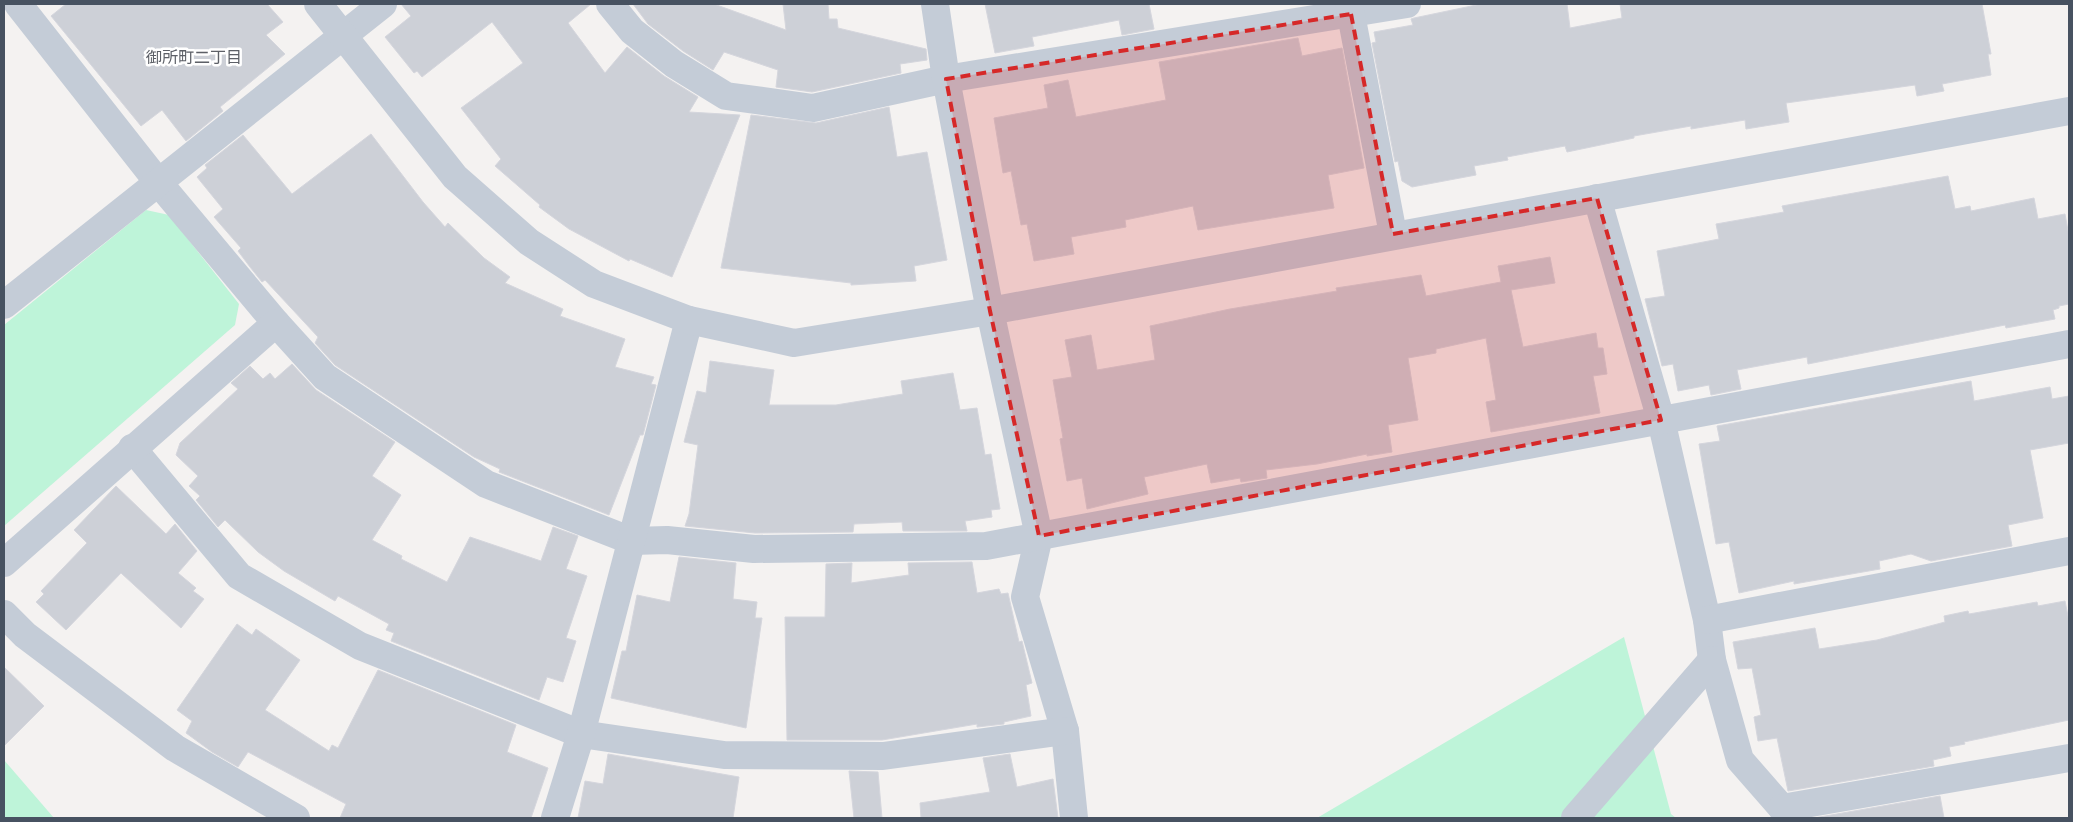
<svg xmlns="http://www.w3.org/2000/svg" width="2073" height="822" font-family="'Asap Condensed','Noto Sans JP',sans-serif">
  <style>
    .green { fill: #bef4d9 }
    .building { fill: #cdd0d7; stroke: #d5d6dd }
    .lines { fill: none; stroke-linecap: round; stroke-linejoin: round }
    .minor { stroke: #c4ccd7; stroke-width: 28 }
    .tertiary { stroke: #c4ccd7; stroke-width: 28 }
    .marked { fill: #d62828; fill-opacity: 0.2; stroke: #d62828; stroke-width: 4; stroke-dasharray: 10 6; stroke-linejoin: round }
    .labels { text-anchor: middle; dominant-baseline: central; stroke-width: 5; stroke-linejoin: round; paint-order: stroke }
    .neighbourhood-label { font-size: 16px; fill: #5d6067; stroke: #fff }
  </style>
  <rect width="100%" height="100%" fill="#f4f2f1"/>
  <g class="green">
    <path d="M146,210L169,215L239,304L235,325L4,526V325Z"/>
    <path d="M1624,637L1671,814L1676,818H1317Z"/>
    <path d="M4,760L54,818H4Z"/>
  </g>
  <g class="building">
    <path d="M66,4H267L283,22L266,35L285,54L220,107L223,111L186,141L162,110L141,126L51,16Z"/>
    <path d="M401,4H591L568,23L605,73L627,47L664,76L698,97L689,112L740,115L672,277L630,259L629,261L569,229L539,207L540,205L495,166L501,159L461,108L523,63L492,22L422,77L417,71L414,73L385,37L411,16Z"/>
    <path d="M633,4H714L786,30L783,4H828L829,19H837L838,28L926,49L927,60L900,64L901,73L812,92L776,87L778,70L724,52L713,70L683,51L648,24Z"/>
    <path d="M985,4H1149L1154,29L1122,35L1119,20L1032,37L1034,46L995,53Z"/>
    <path d="M1481,4H1567L1570,28L1622,18L1620,4H1982L1991,54H1988L1991,75L1942,84L1944,91L1917,96L1915,85L1786,103L1789,122L1746,129L1745,120L1691,129V126L1634,136V138L1567,152L1565,146L1507,157L1508,160L1474,166L1476,175L1412,187L1402,181L1398,161L1395,162L1372,43L1376,42L1374,32L1413,25L1411,19L1414,18Z"/>
    <path d="M1298,38L1302,56L1342,48L1364,168L1328,175L1334,208L1198,230L1193,206L1125,220L1126,227L1071,237L1074,254L1034,261L1027,224L1021,225L1011,171L1003,173L994,118L1048,108L1044,85L1068,80L1076,117L1166,100L1159,62Z"/>
    <path d="M889,107L897,157L927,152L947,260L914,266L916,281L851,285V283L721,268L751,115L816,123Z"/>
    <path d="M371,134L423,202L445,227L448,223L484,258L510,277L505,283L563,309L560,316L625,339L615,367L654,377L651,384L656,385L643,435H640L609,515L499,472L500,469L474,457L335,365L315,343L318,337L265,280L262,282L250,267L238,251L241,248L214,217L223,209L197,177L207,168L205,165L243,135L292,194Z"/>
    <path d="M1948,176L1955,209L1970,206L1971,211L2034,198L2038,219L2065,214L2069,236V304L2059,306V308L2053,310L2055,319L2006,328L2005,325L1808,364L1807,357L1737,370L1741,389L1711,395L1709,385L1678,391L1673,364L1662,366L1645,299L1665,296L1657,251L1719,239L1716,224L1784,212L1782,206Z"/>
    <path d="M1550,257L1555,283L1511,290L1523,347L1596,333L1598,348H1603L1607,374L1593,376L1600,413L1491,432L1486,402L1496,400L1486,338L1436,349V353L1408,358L1418,420L1388,425L1392,452L1367,456V454L1317,464L1266,470L1267,478L1241,482L1240,478L1211,483L1207,464L1144,477L1148,494L1087,509L1082,478L1067,481L1060,439L1063,438L1053,380L1072,377L1065,340L1091,335L1097,370L1155,360L1150,326L1230,309L1337,291L1336,288L1421,275L1426,296L1501,282L1498,266Z"/>
    <path d="M710,361L774,370L769,405H836L903,394L901,381L953,373L960,410L977,408L985,455L991,454L1000,509L991,510L992,517L965,521L967,531H903L902,522L854,524L853,532L755,533L685,526L689,514L698,445L684,442L697,391L706,393Z"/>
    <path d="M292,364L316,390L395,442L372,476L401,495L372,540L402,556L401,559L447,582L470,537L541,561L553,527L578,536L566,569L587,576L566,638L576,641L563,682L547,677L539,700L391,641L394,633L386,630L389,624L338,596L335,601L284,571L258,552L225,520L218,527L196,500L200,496L189,486L198,476L176,455L180,443L238,389L231,383L250,366L263,379L270,373L275,379Z"/>
    <path d="M1971,381L1974,401L2050,387L2052,399L2069,396V443L2030,450L2043,518L2008,525L2012,546L1931,561L1911,554L1879,561L1880,569L1794,584V581L1739,593L1729,542L1716,544L1699,444L1720,441L1717,426Z"/>
    <path d="M116,486L166,534L175,524L197,551L178,573L196,588L193,591L204,599L181,628L121,573L66,630L36,602L44,594L41,591L87,543L74,530Z"/>
    <path d="M679,557L736,563L733,599L757,602L755,618H762L746,728L611,698L622,651H626L637,595L670,602Z"/>
    <path d="M972,562L977,593L999,589L1001,594L1008,593L1019,642L1022,641L1032,683L1026,685L1031,716L1004,722V724L977,727V724L882,740H787L785,617H825L826,564L852,563L851,583L909,575L908,563Z"/>
    <path d="M2065,601L2069,621V720L1964,742L1965,744L1949,747L1951,756L1933,760L1934,766L1788,791L1777,738L1758,741L1754,717L1761,715L1752,668L1738,669L1733,642L1815,628L1819,649L1877,640L1945,622L1944,616L1968,611L1969,614L2037,602L2038,606Z"/>
    <path d="M237,624L252,635L256,629L300,660L265,710L329,751L332,745L338,748L378,670L516,725L507,752L548,768L531,818H340L346,804L248,752L238,767L212,752L186,733L192,721L177,710Z"/>
    <path d="M4,667L44,706L4,746Z"/>
    <path d="M608,754L739,777L733,818H578L585,781L603,784Z"/>
    <path d="M1010,754L1017,787L1053,779L1058,818H921L920,803L990,792L983,758Z"/>
    <path d="M849,771L878,772L882,818H854Z"/>
    <path d="M1940,796L1944,818H1814Z"/>
  </g>
  <g class="lines">
    <g class="minor">
      <path d="M18,4L158,182L276,323"/>
      <path d="M610,4L632,31L674,64L726,96L813,108L946,79L1407,4"/>
      <path d="M935,4L946,79L990,311L1039,536L1025,597L1065,731L1074,818"/>
      <path d="M1349,4L1393,234"/>
      <path d="M1597,198L1661,420L1707,620L1712,660L1740,760L1782,808L1795,818"/>
      <path d="M4,305L383,4"/>
      <path d="M132,448L239,576L360,646L581,734L724,755L883,756L1065,731"/>
      <path d="M4,563L276,323L325,377L486,484L632,541L667,540L754,549L986,546L2069,344"/>
      <path d="M4,614L25,635L175,748L296,818"/>
      <path d="M1707,620L2069,551"/>
      <path d="M1782,808L2069,758"/>
      <path d="M555,818L581,734L689,320"/>
      <path d="M1575,818L1712,660"/>
    </g>
    <path class="tertiary" d="M318,4L455,177L529,242L594,284L689,320L794,343L990,311L2069,111"/>
  </g>
  <path class="marked" d="M1351,14L1393,234L1597,198L1661,420L1039,536L990,311L946,79Z"/>
  <g class="labels">
    <g class="neighbourhood-label">
      <text x="194" y="57">御所町二丁目</text>
    </g>
  </g>
  <rect width="2073" height="822" fill="none" stroke="#475261" stroke-width="10"/>
</svg>
